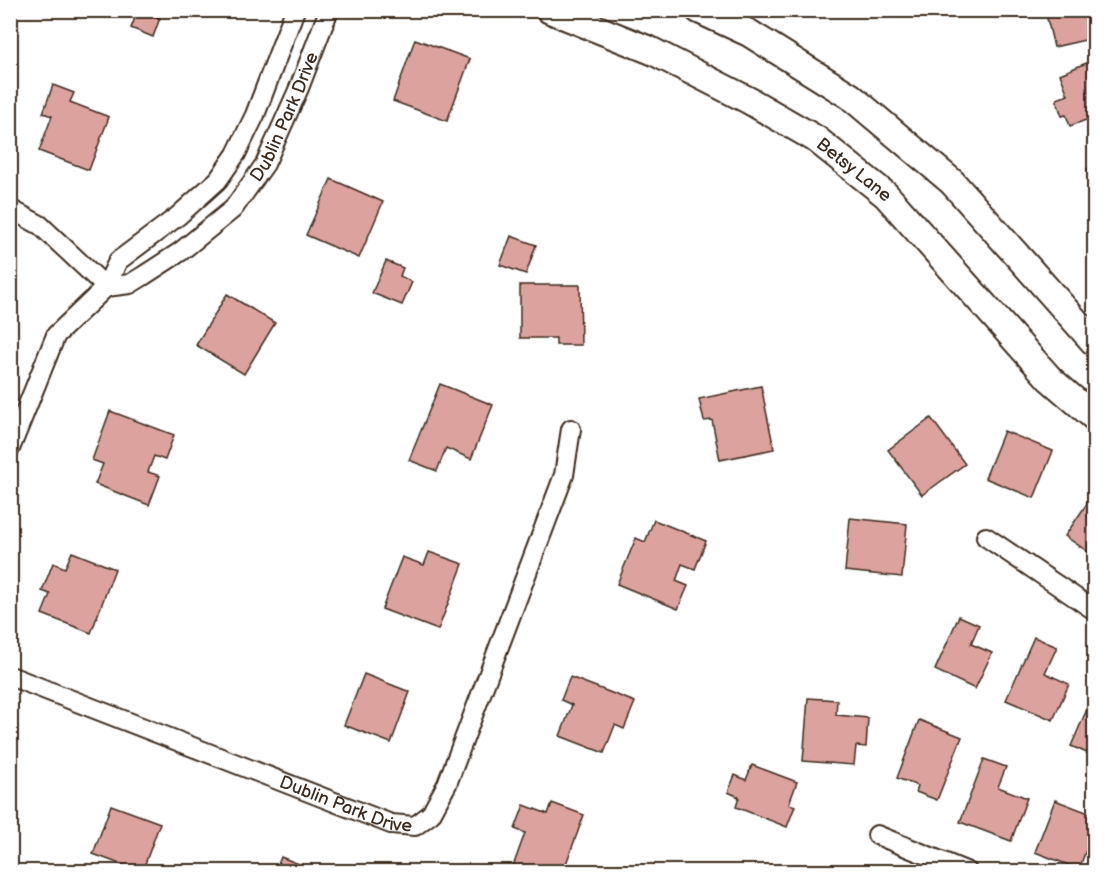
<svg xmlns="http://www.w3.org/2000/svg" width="1105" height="882" font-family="'Balsamiq Sans',sans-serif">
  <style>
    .building { fill: #dca29e; stroke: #3b2a1e; stroke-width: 1.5 }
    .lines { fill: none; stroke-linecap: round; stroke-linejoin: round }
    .street-casing { stroke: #3b2a1e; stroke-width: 22 }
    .secondary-casing { stroke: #3b2a1e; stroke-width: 30 }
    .street { stroke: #fff; stroke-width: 18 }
    .secondary { stroke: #fff; stroke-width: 26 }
    .labels { text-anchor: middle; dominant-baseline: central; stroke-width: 6; stroke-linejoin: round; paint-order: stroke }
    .street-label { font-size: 18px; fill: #3b2a1e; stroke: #fff }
  </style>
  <rect width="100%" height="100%" fill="#fff"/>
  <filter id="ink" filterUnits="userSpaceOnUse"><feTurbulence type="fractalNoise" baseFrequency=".0167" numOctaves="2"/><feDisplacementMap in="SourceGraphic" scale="12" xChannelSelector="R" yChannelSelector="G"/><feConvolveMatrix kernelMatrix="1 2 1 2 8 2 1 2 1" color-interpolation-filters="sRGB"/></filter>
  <g filter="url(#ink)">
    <g class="building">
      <path d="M138,10L160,18L153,37L131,28Z"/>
      <path d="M204,10H224L222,17Z"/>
      <path d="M1045,10H1094V38L1054,47Z"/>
      <path d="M415,39L470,59L447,121L393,101Z"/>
      <path d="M1091,61L1094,62V117L1070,126L1066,115L1062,116L1057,102V99L1068,95L1060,74Z"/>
      <path d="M53,85L74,93L70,102L109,117L89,170L39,151L52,116L43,113Z"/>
      <path d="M1094,151V184L1087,169L1094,165L1089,154Z"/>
      <path d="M331,179L383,202L359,258L306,235Z"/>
      <path d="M511,236L536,245L526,274L500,265Z"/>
      <path d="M386,261L403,268L400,276L412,282L402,305L372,293Z"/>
      <path d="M520,285H580L581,345H556V338H520Z"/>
      <path d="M227,294L275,323L244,374L196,345Z"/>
      <path d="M440,384L493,405L471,459L446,448L437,471L409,460Z"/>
      <path d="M761,386L774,449L720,460L712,420L704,421L699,399Z"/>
      <path d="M110,411L174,435L165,460L154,456L148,472L160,476L149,505L95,484L103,464L92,460Z"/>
      <path d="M931,418L965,464L922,495L888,450Z"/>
      <path d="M1004,431L1053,451L1034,498L985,478Z"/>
      <path d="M1094,493V556L1065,536Z"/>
      <path d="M850,518L907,524L902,577L845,571Z"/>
      <path d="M654,520L706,541L695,569L682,564L676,581L688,586L678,609L617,584L636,538L645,542Z"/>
      <path d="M72,552L115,569L91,633L42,614L50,594L42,591L53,563L65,568Z"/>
      <path d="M429,552L463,564L438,630L382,609L402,557L424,565Z"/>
      <path d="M959,616L979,625L971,644L992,653L975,689L935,670Z"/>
      <path d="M1034,637L1057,647L1045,673L1069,684L1053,720L1006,700Z"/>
      <path d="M364,674L410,692L391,743L344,725Z"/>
      <path d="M570,677L635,702L624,729L615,725L604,753L560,736L572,705L561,700Z"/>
      <path d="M1094,693V756L1071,746Z"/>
      <path d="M808,698L837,700L836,715L868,718L866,747L856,746L854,765L803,761Z"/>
      <path d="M919,720L962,737L937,800L916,792L918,786L897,778Z"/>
      <path d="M984,759L1006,767L998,787L1027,798L1011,841L960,822Z"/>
      <path d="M752,765L797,782L789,804L795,806L787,827L736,807L739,797L728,792L735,775L746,780Z"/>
      <path d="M1055,800L1094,815V829L1079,869L1035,852Z"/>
      <path d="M552,803L584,815L563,872H511L525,833L515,829L524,805L548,814Z"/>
      <path d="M111,805L160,823L142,872L93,854Z"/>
      <path d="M281,857L319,872H275Z"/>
    </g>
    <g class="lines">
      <defs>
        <g id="street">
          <path d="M10,209L40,225L106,287"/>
          <path id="s1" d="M106,287L130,284L143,276L180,252L233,209L265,164L299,88L329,10"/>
          <path d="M10,449L56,335L106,287L118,261L178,216L218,180L236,154L255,115L295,10"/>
          <path d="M986,537L1094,610"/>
          <path id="s2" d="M10,676L391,824L415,826L431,814L447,784L564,475L571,429"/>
          <path d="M877,835L968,872"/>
        </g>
        <g id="secondary">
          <path id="s3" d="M550,10L652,51L750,101L816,139L886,195L1050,379L1094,417"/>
          <path d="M699,10L749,33L850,96L952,182L1094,342"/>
        </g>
      </defs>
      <use href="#street" class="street-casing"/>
      <use href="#secondary" class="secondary-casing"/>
      <use href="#street" class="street"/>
      <use href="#secondary" class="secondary"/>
    </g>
  </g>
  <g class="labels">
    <g class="street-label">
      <text stroke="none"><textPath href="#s1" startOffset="258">Dublin Park Drive</textPath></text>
      <text stroke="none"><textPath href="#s3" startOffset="345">Betsy Lane</textPath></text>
      <text stroke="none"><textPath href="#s2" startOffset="360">Dublin Park Drive</textPath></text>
    </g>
  </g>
  <rect width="1105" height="882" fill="none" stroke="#fff" stroke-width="36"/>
  <rect x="18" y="18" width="1069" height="846" fill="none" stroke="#3b2a1e" stroke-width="2" filter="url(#ink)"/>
</svg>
